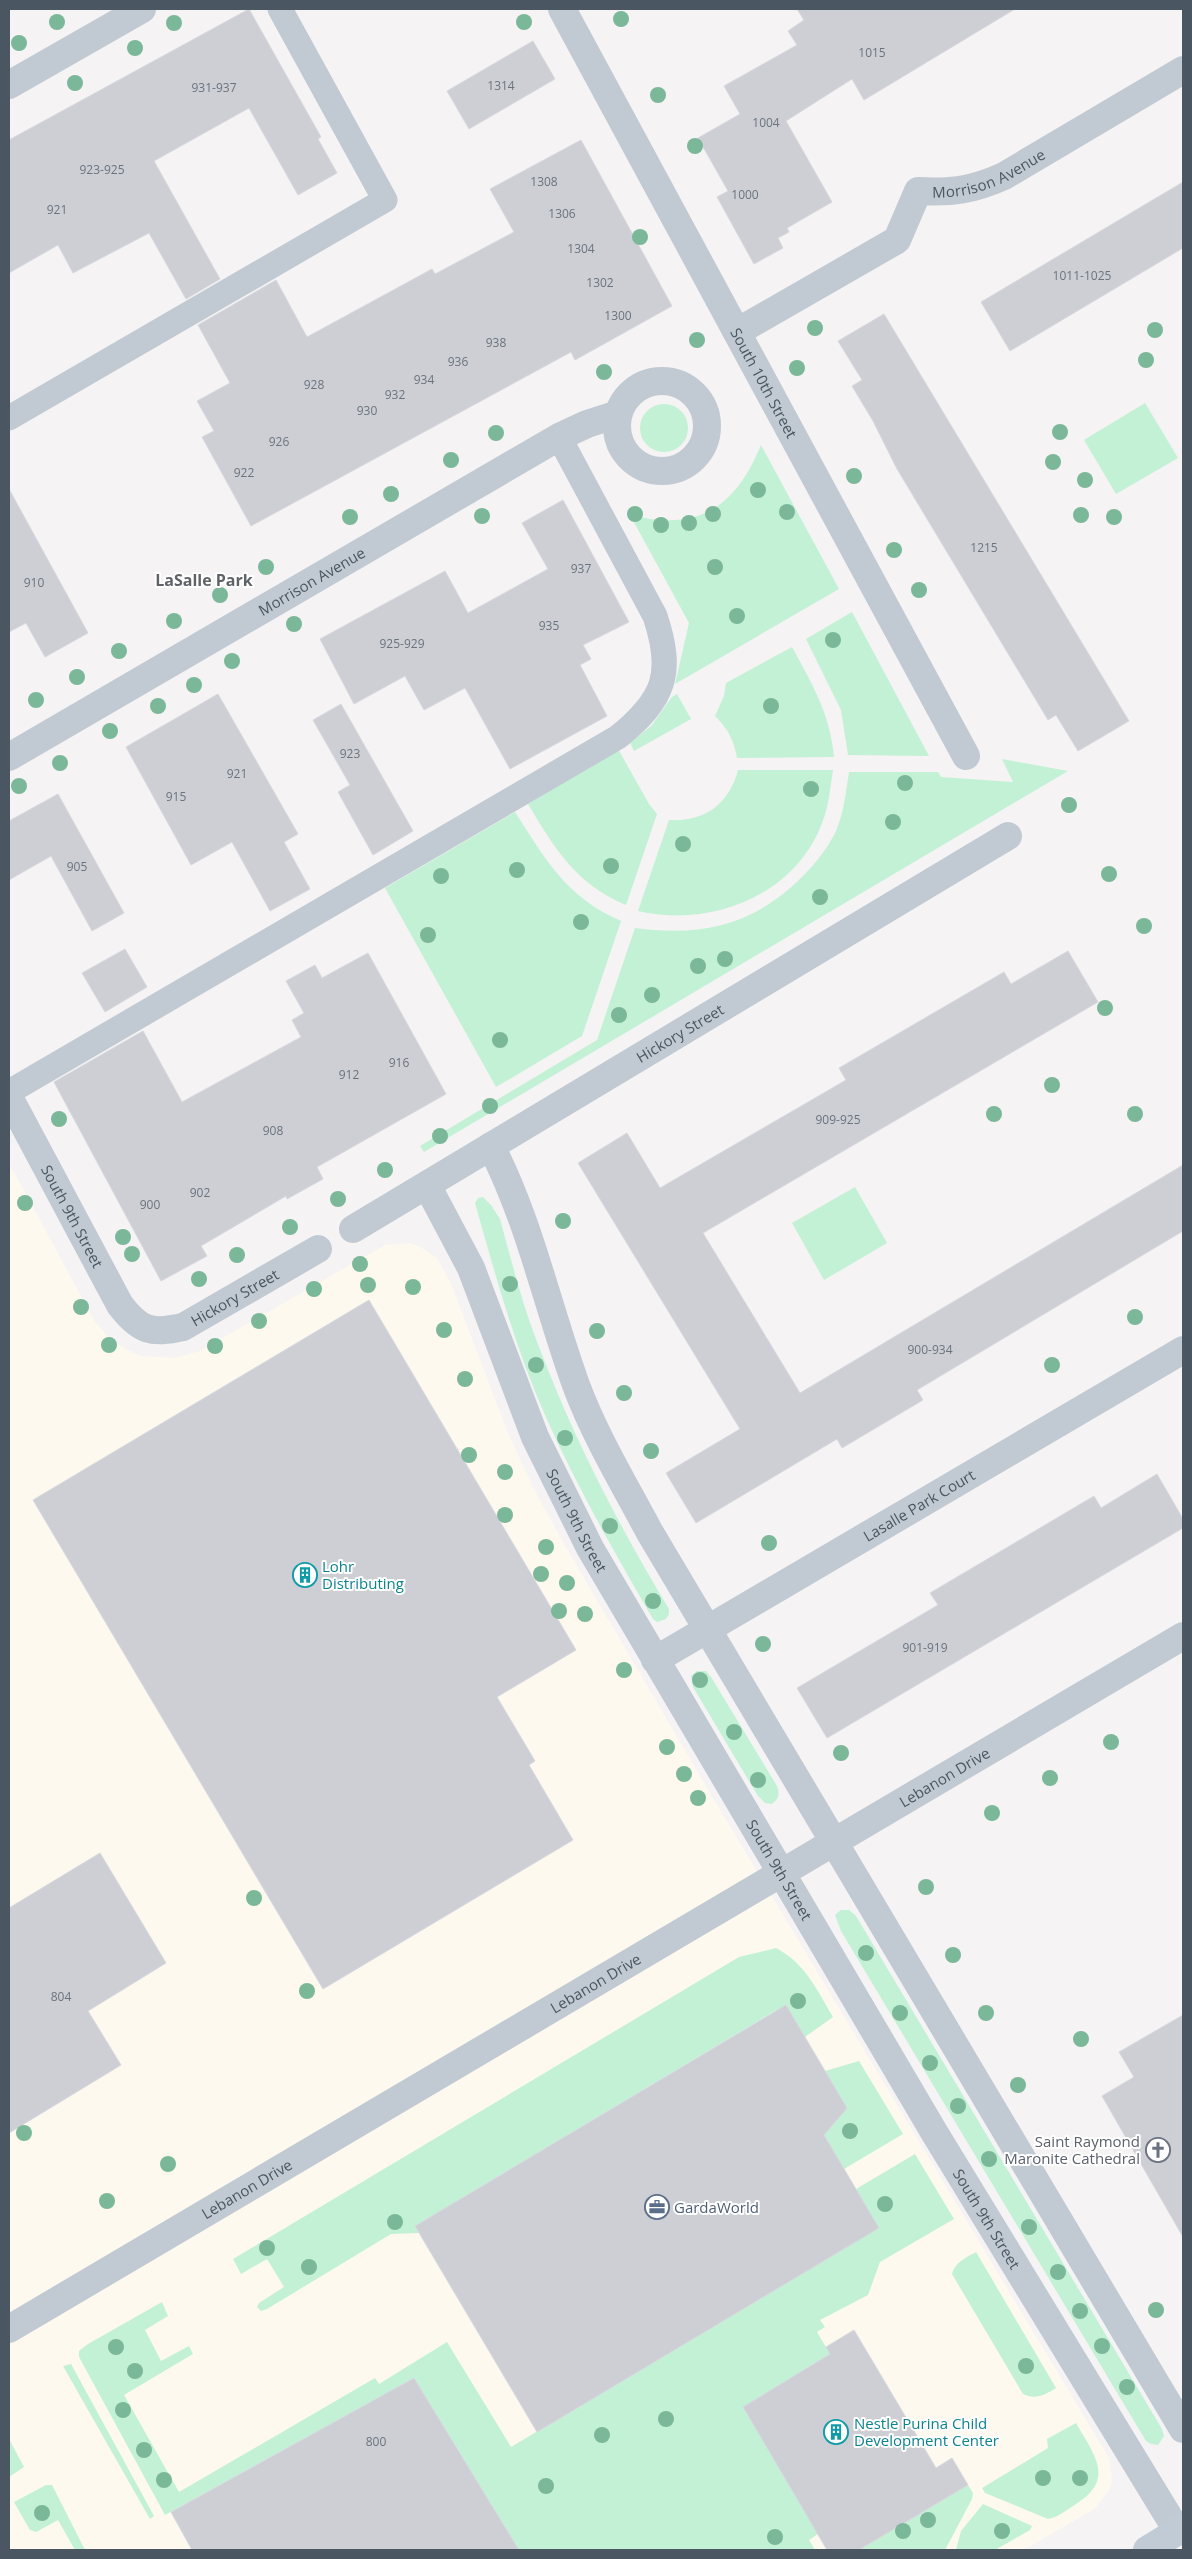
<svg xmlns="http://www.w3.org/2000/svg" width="1192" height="2559" font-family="'Open Sans',sans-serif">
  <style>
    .commercial { fill: #fdf9ef }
    .green { fill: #c3f1d5 }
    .building { fill: #cdcfd5; stroke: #d7d9de }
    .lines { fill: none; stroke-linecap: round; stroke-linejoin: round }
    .lane { stroke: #c1cad2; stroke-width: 25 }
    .street { stroke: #c1cad2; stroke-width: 28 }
    .secondary { stroke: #c1cbd6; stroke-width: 28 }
    .tree { fill: #7bb799 }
    .labels { text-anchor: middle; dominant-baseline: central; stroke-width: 4; stroke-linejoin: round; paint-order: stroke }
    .number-label { font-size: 12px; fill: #6b747e }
    .street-label { font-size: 15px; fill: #4a5661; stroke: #fff }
    .culture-label { font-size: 15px; fill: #0d838f; stroke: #fff; text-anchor: start }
    .worship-label { font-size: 15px; fill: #5b616d; stroke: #fff; text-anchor: end }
    .service-label { font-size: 15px; fill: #4e5e75; stroke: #fff; text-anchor: start }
    .neighbourhood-label { font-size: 16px; font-weight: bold; fill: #5f6368; stroke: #fff }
  </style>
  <rect width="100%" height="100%" fill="#f5f3f3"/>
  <path class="commercial" d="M9,1163L95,1322L113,1342L140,1356L174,1358L200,1351L385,1245L409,1243L419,1246L437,1258L450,1281L508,1433L535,1491L564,1544L713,1798L1109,2458L1112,2482L1108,2492L1094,2509L1024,2550H9Z"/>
  <g class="green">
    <path d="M1145,403L1178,458L1116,494L1084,440Z"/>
    <circle cx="664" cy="428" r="24"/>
    <path d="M761,445L839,589L675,684L689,623L630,515C698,532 735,508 761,445Z"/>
    <path d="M852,612L929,756L848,755L841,710L806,639Z"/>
    <path d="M792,647C812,684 830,713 834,757L737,758C734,740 728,729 715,716L724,696L726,683Z"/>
    <path d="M677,694L691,719L634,751L630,743L652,725L671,698Z"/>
    <path d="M618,749L649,804L657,814L626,905C576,884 555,849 528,804Z"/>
    <path d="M1002,759L1068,771L424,1152L420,1146L597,1040L635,928C702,937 754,925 802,877C815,864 828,848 836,831C844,812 846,791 849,772H938L941,777L1013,782Z"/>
    <path d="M738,770H833C830,788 829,806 822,823C795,896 710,928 638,911L669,820C705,822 729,804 738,770Z"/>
    <path d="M515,812C546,860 566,897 621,921L582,1036L496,1087L385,888Z"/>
    <path d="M855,1187L887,1243L824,1280L792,1223Z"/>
    <path d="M483,1197L491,1205L500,1219C511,1259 521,1300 536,1339C571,1433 617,1523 669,1609V1614L666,1619L657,1622L653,1619C614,1552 576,1485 545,1415C515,1347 495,1274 475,1203L478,1198Z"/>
    <path d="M697,1671H706L711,1677L777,1786C780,1795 779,1798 772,1804L765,1803L758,1796L693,1687L691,1676Z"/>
    <path d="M841,1910H849L856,1916L1162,2429L1164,2436L1158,2445L1151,2444L1146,2441L841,1931L835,1915Z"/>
    <path d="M776,1948C805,1963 817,1990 833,2017L805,2037L784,2009L775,2011L415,2226L419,2233L391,2234L267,2309L261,2311L257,2307L259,2303L284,2287L267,2259L241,2274L233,2259L739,1957Z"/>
    <path d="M859,2061L903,2134L844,2169L820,2128L825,2071Z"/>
    <path d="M915,2154L954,2219L880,2262L868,2295L820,2320L825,2327L817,2332L830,2354L743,2407L818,2534L809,2540L815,2550H519L414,2378L165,2515L79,2357V2351L88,2344L162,2302L168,2316L145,2330L161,2361L189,2346L193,2354L124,2395L179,2492L375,2378L379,2384L447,2342L511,2447L878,2228L856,2189Z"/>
    <path d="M976,2252L1056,2388C1045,2395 1035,2400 1023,2394L952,2274C955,2262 967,2257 976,2252Z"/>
    <path d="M71,2364L154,2516L150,2519L63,2366Z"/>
    <path d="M1076,2423C1094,2455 1116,2479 1076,2504C1067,2510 1058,2517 1048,2519L985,2493L982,2488L1048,2448L1047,2439Z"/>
    <path d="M9,2439L24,2467L9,2477Z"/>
    <path d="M46,2485H52L85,2550H75L58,2520L36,2532L30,2530L14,2502Z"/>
    <path d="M968,2485L973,2493L972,2499L945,2550H859Z"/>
    <path d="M983,2504L1032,2526L1030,2530L995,2550H956L961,2531Z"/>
  </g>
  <g class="building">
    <path d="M249,9L321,137L318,139L337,173L298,195L249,108L154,161L220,279L186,299L149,233L73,273L58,245L9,273V140Z"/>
    <path d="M797,9H1015L864,100L852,79L786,121L832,202L787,228L789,232L778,238L783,248L754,264L717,197L728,191L698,138L740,114L724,86L797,45L788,31L804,20Z"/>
    <path d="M533,41L555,79L469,129L447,91Z"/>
    <path d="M581,140L672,306L575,360L571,352L251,526L202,437L214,431L197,401L230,383L198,325L276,280L307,337L432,269L435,274L514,232L490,189Z"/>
    <path d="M1183,182V248L1010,351L981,302Z"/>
    <path d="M884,314L1129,721L1078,751L1056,715L1048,720L897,469L873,421L852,386L862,380L838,341Z"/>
    <path d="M9,489L88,633L45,657L26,623L9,632Z"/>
    <path d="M563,500L629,622L583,645L591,659L580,665L607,716L510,769L465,688L424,710L405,676L354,704L320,639L445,571L468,613L548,569L522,523Z"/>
    <path d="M218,694L298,834L284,842L310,889L270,911L232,842L191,865L126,747Z"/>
    <path d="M341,704L413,831L373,855L338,792L350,785L313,720Z"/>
    <path d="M58,794L124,913L92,931L51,856L9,880V821Z"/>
    <path d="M125,949L147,987L105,1012L82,973Z"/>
    <path d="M1068,951L1098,1002L703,1233L800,1393L1183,1165V1231L917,1390L923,1400L842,1448L837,1439L696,1523L666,1473L740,1429L578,1163L627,1133L660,1188L846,1080L839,1068L1004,972L1011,984Z"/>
    <path d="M368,953L446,1094L317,1167L323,1179L287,1199L286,1196L201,1246L207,1256L161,1281L54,1082L143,1031L182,1102L301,1037L292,1020L304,1013L286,981L315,965L322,978Z"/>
    <path d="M369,1300L576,1650L497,1697L535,1761L529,1765L573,1840L323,1989L33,1500Z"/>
    <path d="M1157,1474L1183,1519V1528L827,1738L797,1688L938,1605L930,1593L1094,1496L1101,1508Z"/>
    <path d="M100,1853L166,1963L88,2011L121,2065L9,2133V1908Z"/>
    <path d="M786,2005L847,2108L824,2135L879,2228L537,2432L415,2226Z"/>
    <path d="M1183,2015V2237L1102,2096L1134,2077L1119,2052Z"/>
    <path d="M854,2330L936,2468L952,2458L968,2485L859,2550H827L743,2407L830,2354L826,2347Z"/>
    <path d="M414,2378L519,2550H192L171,2512Z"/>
  </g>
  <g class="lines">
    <g class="lane">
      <path d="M9,418L385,200L280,9"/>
      <path d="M9,1092L618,737C665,699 674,673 655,616L559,437"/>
    </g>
    <g class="street">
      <path id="s1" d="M562,9L966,756"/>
      <path d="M9,85L142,9"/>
      <path id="s2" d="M737,332L897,240L918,191C952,193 973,190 1004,176L1183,70"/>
      <circle cx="662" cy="426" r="45"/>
      <path id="s3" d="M9,757L559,437L587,424L618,414"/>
      <path id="s4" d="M9,1097L120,1305C140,1331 151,1334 183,1327L318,1249"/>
      <path d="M491,1146C530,1222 547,1305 576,1385C595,1436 624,1484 649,1531L1183,2429"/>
      <path id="s5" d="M427,1185L471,1268L535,1437L590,1548L934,2132L1178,2532"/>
      <path id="s6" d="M353,1229L1008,836"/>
      <path id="s7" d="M655,1660L1183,1350"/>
      <path id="s8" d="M9,2329L1183,1636"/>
    </g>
    <path class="secondary" d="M1147,2550L1183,2528"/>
  </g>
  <g class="tree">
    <circle cx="621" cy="19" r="8"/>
    <circle cx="57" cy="22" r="8"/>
    <circle cx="524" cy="22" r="8"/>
    <circle cx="174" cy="23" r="8"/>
    <circle cx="19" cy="43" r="8"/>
    <circle cx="135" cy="48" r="8"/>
    <circle cx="75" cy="83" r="8"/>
    <circle cx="658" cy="95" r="8"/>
    <circle cx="695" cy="146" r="8"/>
    <circle cx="640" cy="237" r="8"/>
    <circle cx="815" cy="328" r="8"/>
    <circle cx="1155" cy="330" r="8"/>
    <circle cx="697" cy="340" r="8"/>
    <circle cx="1146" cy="360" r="8"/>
    <circle cx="797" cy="368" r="8"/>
    <circle cx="604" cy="372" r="8"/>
    <circle cx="1060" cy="432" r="8"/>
    <circle cx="496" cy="433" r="8"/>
    <circle cx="451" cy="460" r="8"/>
    <circle cx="1053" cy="462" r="8"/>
    <circle cx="854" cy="476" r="8"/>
    <circle cx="1085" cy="480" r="8"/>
    <circle cx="758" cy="490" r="8"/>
    <circle cx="391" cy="494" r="8"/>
    <circle cx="787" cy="512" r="8"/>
    <circle cx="635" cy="514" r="8"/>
    <circle cx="713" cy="514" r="8"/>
    <circle cx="1081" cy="515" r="8"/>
    <circle cx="482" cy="516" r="8"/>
    <circle cx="350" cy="517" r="8"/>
    <circle cx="1114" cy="517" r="8"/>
    <circle cx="689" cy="523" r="8"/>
    <circle cx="661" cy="525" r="8"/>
    <circle cx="894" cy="550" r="8"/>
    <circle cx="266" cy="567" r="8"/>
    <circle cx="715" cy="567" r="8"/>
    <circle cx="919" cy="590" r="8"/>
    <circle cx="220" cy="595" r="8"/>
    <circle cx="737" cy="616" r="8"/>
    <circle cx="174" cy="621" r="8"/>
    <circle cx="294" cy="624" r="8"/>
    <circle cx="833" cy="640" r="8"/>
    <circle cx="119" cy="651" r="8"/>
    <circle cx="232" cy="661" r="8"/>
    <circle cx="77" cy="677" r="8"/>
    <circle cx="194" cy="685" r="8"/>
    <circle cx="36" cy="700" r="8"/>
    <circle cx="158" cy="706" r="8"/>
    <circle cx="771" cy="706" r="8"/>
    <circle cx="110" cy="731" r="8"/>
    <circle cx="60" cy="763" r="8"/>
    <circle cx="905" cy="783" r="8"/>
    <circle cx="19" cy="786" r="8"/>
    <circle cx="811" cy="789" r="8"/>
    <circle cx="1069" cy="805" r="8"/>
    <circle cx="893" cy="822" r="8"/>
    <circle cx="683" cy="844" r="8"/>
    <circle cx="611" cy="866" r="8"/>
    <circle cx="517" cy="870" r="8"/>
    <circle cx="1109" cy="874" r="8"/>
    <circle cx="441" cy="876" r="8"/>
    <circle cx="820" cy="897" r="8"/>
    <circle cx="581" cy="922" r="8"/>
    <circle cx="1144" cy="926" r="8"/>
    <circle cx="428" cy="935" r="8"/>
    <circle cx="725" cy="959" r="8"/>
    <circle cx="698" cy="966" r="8"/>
    <circle cx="652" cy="995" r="8"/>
    <circle cx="1105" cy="1008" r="8"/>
    <circle cx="619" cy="1015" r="8"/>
    <circle cx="500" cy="1040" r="8"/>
    <circle cx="1052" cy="1085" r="8"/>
    <circle cx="490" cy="1106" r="8"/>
    <circle cx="994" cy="1114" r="8"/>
    <circle cx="1135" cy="1114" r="8"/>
    <circle cx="59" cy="1119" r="8"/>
    <circle cx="440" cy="1136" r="8"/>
    <circle cx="385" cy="1170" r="8"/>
    <circle cx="338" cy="1199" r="8"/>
    <circle cx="25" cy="1203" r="8"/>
    <circle cx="563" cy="1221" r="8"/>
    <circle cx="290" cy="1227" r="8"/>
    <circle cx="123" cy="1237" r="8"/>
    <circle cx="132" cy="1254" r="8"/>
    <circle cx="237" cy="1255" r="8"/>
    <circle cx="360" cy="1264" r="8"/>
    <circle cx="199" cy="1279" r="8"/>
    <circle cx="510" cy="1284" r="8"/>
    <circle cx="368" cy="1285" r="8"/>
    <circle cx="413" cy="1287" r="8"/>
    <circle cx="314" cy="1289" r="8"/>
    <circle cx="81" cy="1307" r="8"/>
    <circle cx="1135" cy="1317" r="8"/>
    <circle cx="259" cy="1321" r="8"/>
    <circle cx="444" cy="1330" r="8"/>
    <circle cx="597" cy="1331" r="8"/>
    <circle cx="109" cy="1345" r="8"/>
    <circle cx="215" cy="1346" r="8"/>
    <circle cx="536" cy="1365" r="8"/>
    <circle cx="1052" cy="1365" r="8"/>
    <circle cx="465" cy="1379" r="8"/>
    <circle cx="624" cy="1393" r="8"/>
    <circle cx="565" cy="1438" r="8"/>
    <circle cx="651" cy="1451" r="8"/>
    <circle cx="469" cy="1455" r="8"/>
    <circle cx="505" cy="1472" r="8"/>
    <circle cx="505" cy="1515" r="8"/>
    <circle cx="610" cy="1526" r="8"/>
    <circle cx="769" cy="1543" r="8"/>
    <circle cx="546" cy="1547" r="8"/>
    <circle cx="541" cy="1574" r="8"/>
    <circle cx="567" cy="1583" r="8"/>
    <circle cx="653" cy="1601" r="8"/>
    <circle cx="559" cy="1611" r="8"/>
    <circle cx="585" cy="1614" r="8"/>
    <circle cx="763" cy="1644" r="8"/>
    <circle cx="624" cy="1670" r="8"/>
    <circle cx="700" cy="1680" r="8"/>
    <circle cx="734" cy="1732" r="8"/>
    <circle cx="1111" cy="1742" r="8"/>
    <circle cx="667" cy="1747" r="8"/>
    <circle cx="841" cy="1753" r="8"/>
    <circle cx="684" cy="1774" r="8"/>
    <circle cx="1050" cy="1778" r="8"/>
    <circle cx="758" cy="1780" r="8"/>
    <circle cx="698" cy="1798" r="8"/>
    <circle cx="992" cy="1813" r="8"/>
    <circle cx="926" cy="1887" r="8"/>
    <circle cx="254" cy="1898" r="8"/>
    <circle cx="866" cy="1953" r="8"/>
    <circle cx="953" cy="1955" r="8"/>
    <circle cx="307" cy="1991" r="8"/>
    <circle cx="798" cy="2001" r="8"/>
    <circle cx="900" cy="2013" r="8"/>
    <circle cx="986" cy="2013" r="8"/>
    <circle cx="1081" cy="2039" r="8"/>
    <circle cx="930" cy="2063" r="8"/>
    <circle cx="1018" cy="2085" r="8"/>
    <circle cx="958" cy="2106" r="8"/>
    <circle cx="850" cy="2131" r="8"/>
    <circle cx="24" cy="2133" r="8"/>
    <circle cx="989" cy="2159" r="8"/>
    <circle cx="168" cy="2164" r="8"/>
    <circle cx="107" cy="2201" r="8"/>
    <circle cx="885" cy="2204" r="8"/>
    <circle cx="395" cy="2222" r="8"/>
    <circle cx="1029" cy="2227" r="8"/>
    <circle cx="267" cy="2248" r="8"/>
    <circle cx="309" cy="2267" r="8"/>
    <circle cx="1058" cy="2272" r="8"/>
    <circle cx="1156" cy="2310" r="8"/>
    <circle cx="1080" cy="2311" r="8"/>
    <circle cx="1102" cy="2346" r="8"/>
    <circle cx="116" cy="2347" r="8"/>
    <circle cx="1026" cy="2366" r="8"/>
    <circle cx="135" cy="2371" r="8"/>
    <circle cx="1127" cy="2387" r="8"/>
    <circle cx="123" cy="2410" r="8"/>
    <circle cx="666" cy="2419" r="8"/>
    <circle cx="602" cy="2435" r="8"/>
    <circle cx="144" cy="2450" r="8"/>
    <circle cx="1043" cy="2478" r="8"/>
    <circle cx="1080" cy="2478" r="8"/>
    <circle cx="164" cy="2480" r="8"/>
    <circle cx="546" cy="2486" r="8"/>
    <circle cx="42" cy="2513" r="8"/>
    <circle cx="928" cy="2520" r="8"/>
    <circle cx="903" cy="2531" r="8"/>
    <circle cx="1002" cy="2531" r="8"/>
    <circle cx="775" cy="2537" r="8"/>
  </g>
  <defs>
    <symbol id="building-ring" viewBox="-11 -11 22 22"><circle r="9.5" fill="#fff" stroke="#0f9aa8" stroke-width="1.5"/><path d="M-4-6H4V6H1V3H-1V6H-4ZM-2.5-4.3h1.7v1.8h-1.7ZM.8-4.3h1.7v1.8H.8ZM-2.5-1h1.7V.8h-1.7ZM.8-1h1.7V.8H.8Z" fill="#0f9aa8"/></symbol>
    <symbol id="church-ring" viewBox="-11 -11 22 22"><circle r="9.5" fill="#fff" stroke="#6b7280" stroke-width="1.5"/><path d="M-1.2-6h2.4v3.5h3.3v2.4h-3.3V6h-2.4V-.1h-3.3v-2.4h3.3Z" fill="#6b7280"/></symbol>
    <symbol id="office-ring" viewBox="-11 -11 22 22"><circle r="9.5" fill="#fff" stroke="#5c6f8a" stroke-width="1.5"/><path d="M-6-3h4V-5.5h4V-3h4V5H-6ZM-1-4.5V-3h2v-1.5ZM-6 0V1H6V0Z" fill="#5c6f8a"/></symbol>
  </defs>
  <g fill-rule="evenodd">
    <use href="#building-ring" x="291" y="1561" width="28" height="28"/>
    <use href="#church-ring" x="1144" y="2136" width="28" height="28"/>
    <use href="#office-ring" x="643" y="2193" width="28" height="28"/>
    <use href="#building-ring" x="822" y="2418" width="28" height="28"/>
  </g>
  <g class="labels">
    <g class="number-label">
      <text x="872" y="52">1015</text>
      <text x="501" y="85">1314</text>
      <text x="214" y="87">931-937</text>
      <text x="766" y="122">1004</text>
      <text x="102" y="169">923-925</text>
      <text x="544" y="181">1308</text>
      <text x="745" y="194">1000</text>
      <text x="57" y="209">921</text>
      <text x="562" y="213">1306</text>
      <text x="581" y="248">1304</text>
      <text x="1082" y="275">1011-1025</text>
      <text x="600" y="282">1302</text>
      <text x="618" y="315">1300</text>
      <text x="496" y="342">938</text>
      <text x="458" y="361">936</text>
      <text x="424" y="379">934</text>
      <text x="314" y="384">928</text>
      <text x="395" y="394">932</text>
      <text x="367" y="410">930</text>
      <text x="279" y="441">926</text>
      <text x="244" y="472">922</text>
      <text x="984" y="547">1215</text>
      <text x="581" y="568">937</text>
      <text x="34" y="582">910</text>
      <text x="549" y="625">935</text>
      <text x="402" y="643">925-929</text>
      <text x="350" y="753">923</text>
      <text x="237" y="773">921</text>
      <text x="176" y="796">915</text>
      <text x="77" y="866">905</text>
      <text x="399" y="1062">916</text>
      <text x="349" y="1074">912</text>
      <text x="838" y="1119">909-925</text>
      <text x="273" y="1130">908</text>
      <text x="200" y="1192">902</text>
      <text x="150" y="1204">900</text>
      <text x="930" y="1349">900-934</text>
      <text x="925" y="1647">901-919</text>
      <text x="61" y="1996">804</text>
      <text x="376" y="2441">800</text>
    </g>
    <g class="street-label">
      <text stroke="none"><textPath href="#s2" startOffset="312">Morrison Avenue</textPath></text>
      <text stroke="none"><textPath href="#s1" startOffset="425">South 10th Street</textPath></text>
      <text stroke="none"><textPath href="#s3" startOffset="350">Morrison Avenue</textPath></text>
      <text stroke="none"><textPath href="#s6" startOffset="381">Hickory Street</textPath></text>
      <text stroke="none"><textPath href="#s4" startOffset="135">South 9th Street</textPath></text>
      <text stroke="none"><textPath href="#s4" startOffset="368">Hickory Street</textPath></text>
      <text stroke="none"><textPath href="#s7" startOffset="306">Lasalle Park Court</textPath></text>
      <text stroke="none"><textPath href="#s5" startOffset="368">South 9th Street</textPath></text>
      <text stroke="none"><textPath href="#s8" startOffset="1086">Lebanon Drive</textPath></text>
      <text stroke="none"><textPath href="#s5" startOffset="772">South 9th Street</textPath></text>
      <text stroke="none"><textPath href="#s8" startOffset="681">Lebanon Drive</textPath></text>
      <text stroke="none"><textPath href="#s8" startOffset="276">Lebanon Drive</textPath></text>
      <text stroke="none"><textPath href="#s5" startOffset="1178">South 9th Street</textPath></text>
    </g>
    <g class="culture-label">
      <text x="322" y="1566">Lohr<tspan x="322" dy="17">Distributing</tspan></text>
      <text x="854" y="2423">Nestle Purina Child<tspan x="854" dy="17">Development Center</tspan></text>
    </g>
    <g class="worship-label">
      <text x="1140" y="2141">Saint Raymond<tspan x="1140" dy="17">Maronite Cathedral</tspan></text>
    </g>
    <g class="service-label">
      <text x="674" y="2207">GardaWorld</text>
    </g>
    <g class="neighbourhood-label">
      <text x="204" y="580">LaSalle Park</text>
    </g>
  </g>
  <rect width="1192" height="2559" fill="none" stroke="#4a5661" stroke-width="20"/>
</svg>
